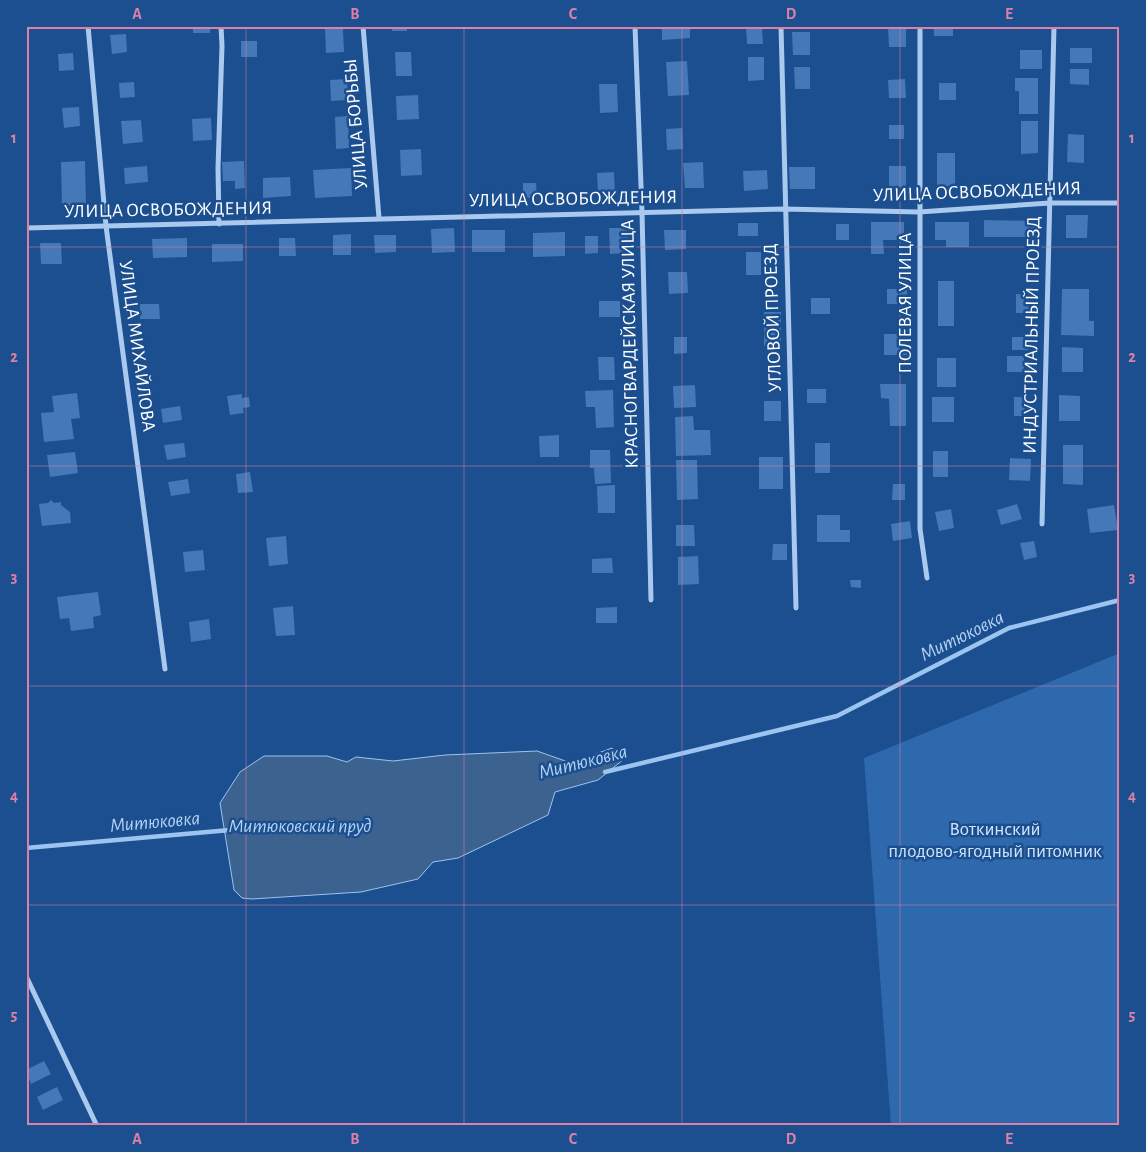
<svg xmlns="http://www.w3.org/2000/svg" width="1146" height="1152" font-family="'Alegreya Sans',sans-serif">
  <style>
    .green { fill: #2e69ad }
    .water { fill: #3c6290; stroke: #9cc4f0 }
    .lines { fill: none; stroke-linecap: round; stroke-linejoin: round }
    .stream { stroke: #9cc4f0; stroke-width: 4.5 }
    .building { fill: #4478b7 }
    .street { stroke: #a9c9ee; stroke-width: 5 }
    .grid { fill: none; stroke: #dd80a5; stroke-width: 1; stroke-opacity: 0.55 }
    .labels { text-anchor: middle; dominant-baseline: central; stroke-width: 5; stroke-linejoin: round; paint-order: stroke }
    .street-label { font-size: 19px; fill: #fff; stroke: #1b4f8f }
    .park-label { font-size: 19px; fill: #cfe3fa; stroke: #1b4f8f }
    .water-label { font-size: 20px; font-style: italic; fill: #b5d3f5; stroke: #1b4f8f }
    .neatline { fill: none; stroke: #dd80a5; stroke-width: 2 }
    .grid-label { font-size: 16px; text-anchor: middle; font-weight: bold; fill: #dd80a5 }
  </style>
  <rect width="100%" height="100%" fill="#1b4f8f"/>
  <path class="green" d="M1120,653V1126H891L864,758Z"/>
  <path class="water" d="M612,748L624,759L598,780L555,792L548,815L458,858L433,862L418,879L361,892L252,899L242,898L234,890L220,803L240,772L264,756H327L347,762L356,757L393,761L445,755L537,751L571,763Z"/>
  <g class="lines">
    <g class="stream">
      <path d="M605,772L837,716L1009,628L1120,600"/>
      <path d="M26,848L230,830"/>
    </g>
  </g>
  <g class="building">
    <rect x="193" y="26" width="17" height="7"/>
    <rect x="392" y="26" width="15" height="5"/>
    <path d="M662,26H690V38L662,40Z"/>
    <path d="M746,26H762L763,44H747Z"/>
    <path d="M906,26V47H889L888,27Z"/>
    <rect x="934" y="26" width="19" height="10"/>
    <path d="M325,29H343L344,52L326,53Z"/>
    <path d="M792,32H810V55H793Z"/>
    <path d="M126,34L127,52L112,54L110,35Z"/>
    <rect x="241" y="41" width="16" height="16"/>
    <rect x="1070" y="48" width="22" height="15"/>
    <rect x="1020" y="50" width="22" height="19"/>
    <path d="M395,52H411L412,76H396Z"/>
    <path d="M73,53L74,70L59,71L58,54Z"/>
    <path d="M748,57H764V80L748,81Z"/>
    <path d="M687,61L689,95L668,96L666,62Z"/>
    <path d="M794,67H810V89H795Z"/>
    <path d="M1070,69H1089V85L1070,84Z"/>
    <path d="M1015,78H1038V114H1019V91H1015Z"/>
    <path d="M347,79L348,100L331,101L330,80Z"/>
    <path d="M905,79L906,98H889L888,80Z"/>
    <path d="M134,82L135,97L120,98L119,83Z"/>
    <rect x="939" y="83" width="17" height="17"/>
    <path d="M599,84H617L618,112L600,113Z"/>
    <path d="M418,95L419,119L397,120L396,96Z"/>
    <path d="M79,107L80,126L64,128L62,108Z"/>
    <path d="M348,116L349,148L336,149L335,117Z"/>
    <path d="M211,118L212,140L193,141L192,119Z"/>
    <path d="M141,120L143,142L123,144L121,121Z"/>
    <path d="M1021,121H1038V153L1021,154Z"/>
    <rect x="889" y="125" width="15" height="14"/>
    <path d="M682,128L683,149L667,150L666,129Z"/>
    <path d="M1068,134L1084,135V163L1067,162Z"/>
    <path d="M421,149L422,175L401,176L400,150Z"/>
    <rect x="937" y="153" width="18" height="33"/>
    <path d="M85,161L86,206H62L61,162Z"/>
    <path d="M244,161L245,188L235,189V181H223L222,162Z"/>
    <path d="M703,162L704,188H685L683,163Z"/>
    <path d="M147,166L148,182L125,184L124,168Z"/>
    <rect x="889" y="166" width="17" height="21"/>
    <path d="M789,167H815V189H790Z"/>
    <path d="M351,168L352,196L315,198L313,170Z"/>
    <path d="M767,170L768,189L744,191L743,171Z"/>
    <path d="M614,172L615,193H598L597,173Z"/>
    <path d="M290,177L291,196L263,198V178Z"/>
    <path d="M523,183H536L537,198H523Z"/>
    <path d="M1066,215H1088L1087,238H1066Z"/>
    <path d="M984,220L1036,221V237H984Z"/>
    <path d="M871,222H904V240H883L884,254H871Z"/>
    <path d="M935,222H969V247H946V240H935Z"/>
    <rect x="738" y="223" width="20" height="13"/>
    <rect x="836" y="224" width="13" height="16"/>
    <path d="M454,228L455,252L432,253L431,229Z"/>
    <path d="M609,228H628L629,253L610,254Z"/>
    <rect x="472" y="230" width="33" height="22"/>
    <path d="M664,230H686V249L665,250Z"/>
    <path d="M565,232V256L533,257V233Z"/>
    <path d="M351,234V255H333V235Z"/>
    <path d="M374,235H396V252L375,253Z"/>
    <path d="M585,236H598V253L585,254Z"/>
    <path d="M187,238V257L153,258L152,239Z"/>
    <path d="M279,238H295L296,256H279Z"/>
    <path d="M40,243H61L62,264H41Z"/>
    <path d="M212,244H243V261L212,262Z"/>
    <rect x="746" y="252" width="15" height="23"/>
    <path d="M668,272H687L688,293L669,294Z"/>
    <rect x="938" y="281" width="16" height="45"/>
    <rect x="887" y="289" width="20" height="15"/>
    <path d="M1062,289H1089V321H1094V336L1061,335Z"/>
    <rect x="1016" y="294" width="16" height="19"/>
    <rect x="811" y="298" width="19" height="16"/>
    <rect x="599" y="301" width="21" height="16"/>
    <path d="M140,304H159L160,319H140Z"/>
    <rect x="764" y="312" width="17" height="34"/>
    <rect x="884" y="334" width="23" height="21"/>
    <path d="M674,337H687V353L674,354Z"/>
    <rect x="1012" y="337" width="16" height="13"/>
    <path d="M1062,347L1083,348V372H1062Z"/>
    <rect x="1007" y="356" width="17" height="16"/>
    <path d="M598,357H614L615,380H599Z"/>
    <rect x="937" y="358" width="19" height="29"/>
    <path d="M880,384H906V426H890L889,399L881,398Z"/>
    <path d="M695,385L696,407L674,408L673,386Z"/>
    <rect x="807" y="389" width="19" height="14"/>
    <path d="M613,390L614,427L596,428L595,407H586L585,391Z"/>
    <path d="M77,393L80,418L71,419L74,439L44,442L41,413L54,412L52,396Z"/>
    <path d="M242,394V398L249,397L250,407L243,408L244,413L230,415L227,396Z"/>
    <path d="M1059,395L1080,396V421H1059Z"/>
    <rect x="932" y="397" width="22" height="25"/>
    <rect x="1014" y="397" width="14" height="19"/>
    <rect x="764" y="401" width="17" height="20"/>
    <path d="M180,406L182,420L163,423L161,409Z"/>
    <path d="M693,416L694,430H710L711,455L676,456L675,417Z"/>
    <path d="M559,435V457H540L539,436Z"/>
    <path d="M184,443L186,457L167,460L164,445Z"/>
    <rect x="815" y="443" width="15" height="30"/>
    <path d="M1063,445H1083V485L1063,484Z"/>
    <path d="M590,450H610L611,483L595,484L594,468H590Z"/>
    <rect x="933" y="451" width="15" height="26"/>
    <path d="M75,452L78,473L50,477L47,455Z"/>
    <rect x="759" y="457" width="24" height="32"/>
    <path d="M1010,458L1031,459L1030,481L1009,480Z"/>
    <path d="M676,460H697L698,499L677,500Z"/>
    <path d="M250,472L253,492L238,493L236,474Z"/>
    <path d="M188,479L190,493L171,496L168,482Z"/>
    <path d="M893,484H905V500H892Z"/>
    <path d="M615,485V513H598L597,486Z"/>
    <path d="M51,500L54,503L61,502V505L70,512L71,523L42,526L39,504L48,503Z"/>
    <path d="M1017,504L1022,519L1001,525L997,510Z"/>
    <path d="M1114,505L1118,530L1090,533L1087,509Z"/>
    <path d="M951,509L954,528L939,531L935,512Z"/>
    <path d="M817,515H840V530H850V542H817Z"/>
    <path d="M910,521L912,538L893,541L891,524Z"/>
    <path d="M676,525H694L695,546H676Z"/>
    <path d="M286,536L288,564L269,566L266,538Z"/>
    <path d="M1034,541L1037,557L1024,560L1020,543Z"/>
    <path d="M773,544H787V560H772Z"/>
    <path d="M203,550L205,570L185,572L183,552Z"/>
    <path d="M698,556L699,584L678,585V557Z"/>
    <path d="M612,558L613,573H592V559Z"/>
    <path d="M850,580H861V588L851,587Z"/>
    <path d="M98,592L101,615L93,617L94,628L71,631L69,618L60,619L57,597Z"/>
    <path d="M293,606L295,635L276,636L273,608Z"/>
    <path d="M617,607V623H596V608Z"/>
    <path d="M209,619L211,639L191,642L189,622Z"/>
    <path d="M44,1061L51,1074L31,1084L26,1070Z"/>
    <path d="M57,1087L63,1100L43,1110L37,1097Z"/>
  </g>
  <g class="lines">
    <g class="street">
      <path d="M88,26L106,226L165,669"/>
      <path d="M363,26L379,218"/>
      <path d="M635,26L642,212L651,600"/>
      <path d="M781,26L796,608"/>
      <path d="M920,26V529L927,578"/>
      <path d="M219,224L218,168L222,46L221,26"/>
      <path d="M26,228L784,209L919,212L1050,203H1120"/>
      <path d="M1042,524L1054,26"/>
      <path d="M26,976L97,1126"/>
    </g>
  </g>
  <path class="grid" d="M246,26V1126M464,26V1126M682,26V1126M900,26V1126M26,247H1120M26,466H1120M26,686H1120M26,905H1120"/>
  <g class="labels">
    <g class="street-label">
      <text transform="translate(356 124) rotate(-95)">УЛИЦА БОРЬБЫ</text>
      <text transform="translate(977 192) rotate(-2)">УЛИЦА ОСВОБОЖДЕНИЯ</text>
      <text transform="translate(573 199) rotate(-1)">УЛИЦА ОСВОБОЖДЕНИЯ</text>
      <text transform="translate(168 210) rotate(-1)">УЛИЦА ОСВОБОЖДЕНИЯ</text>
      <text transform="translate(905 303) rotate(-90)">ПОЛЕВАЯ УЛИЦА</text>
      <text transform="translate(773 318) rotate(-92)">УГЛОВОЙ ПРОЕЗД</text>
      <text transform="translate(1032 335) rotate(-89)">ИНДУСТРИАЛЬНЫЙ ПРОЕЗД</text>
      <text transform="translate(630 344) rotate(-91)">КРАСНОГВАРДЕЙСКАЯ УЛИЦА</text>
      <text transform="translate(137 346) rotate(82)">УЛИЦА МИХАЙЛОВА</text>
    </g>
    <g class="park-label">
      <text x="995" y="829">Воткинский<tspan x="995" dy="22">плодово-ягодный питомник</tspan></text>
    </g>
    <g class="water-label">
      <text transform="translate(962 636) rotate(-26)">Митюковка</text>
      <text transform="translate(583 762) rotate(-14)">Митюковка</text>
      <text transform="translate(155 822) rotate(-5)">Митюковка</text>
      <text x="300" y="826">Митюковский пруд</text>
    </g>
  </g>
  <rect width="1146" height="1152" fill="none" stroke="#1b4f8f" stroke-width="55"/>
  <rect x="28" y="28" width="1090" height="1096" class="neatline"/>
  <g class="grid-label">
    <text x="137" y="19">A</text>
    <text x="355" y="19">B</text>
    <text x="573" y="19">C</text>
    <text x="791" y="19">D</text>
    <text x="1009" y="19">E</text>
    <text x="14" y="143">1</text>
    <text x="1132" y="143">1</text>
    <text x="14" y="362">2</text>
    <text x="1132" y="362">2</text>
    <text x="14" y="582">3</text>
    <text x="1132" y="582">3</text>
    <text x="14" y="801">4</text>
    <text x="1132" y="801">4</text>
    <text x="14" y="1020">5</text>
    <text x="1132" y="1020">5</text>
    <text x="137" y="1144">A</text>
    <text x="355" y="1144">B</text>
    <text x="573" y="1144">C</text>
    <text x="791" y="1144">D</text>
    <text x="1009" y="1144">E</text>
  </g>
</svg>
